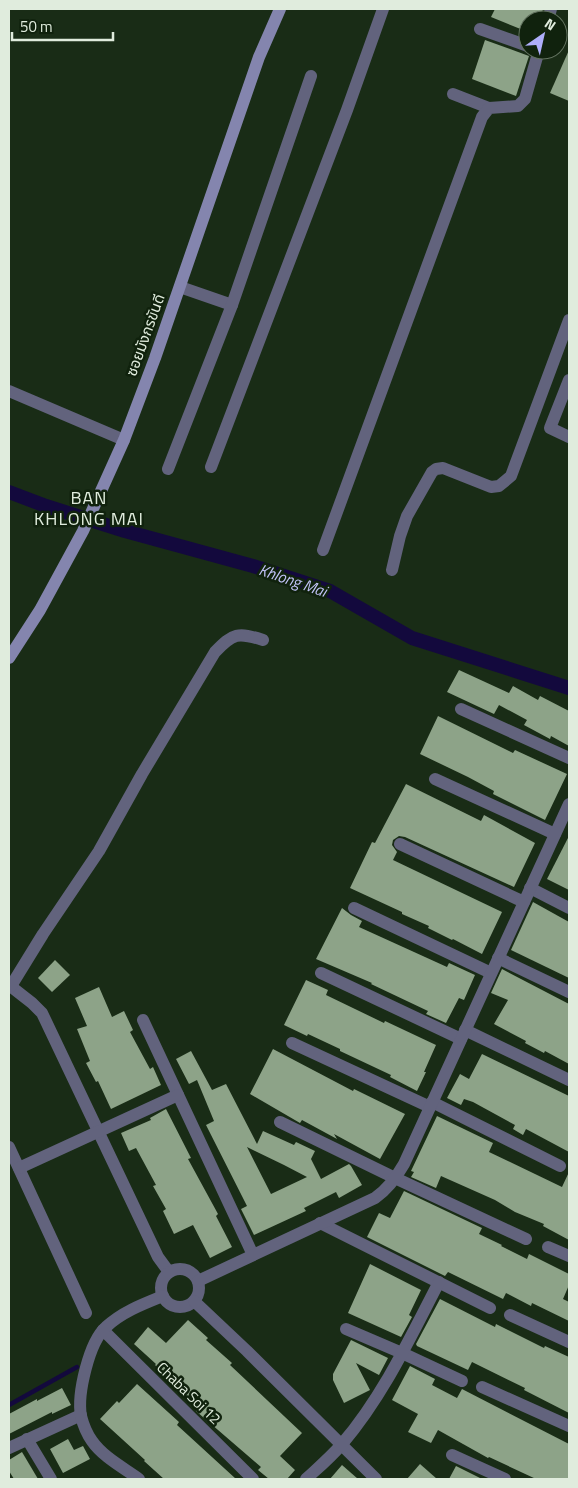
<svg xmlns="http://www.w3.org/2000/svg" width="578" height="1488" font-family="'Titillium Web','Noto Sans Thai',sans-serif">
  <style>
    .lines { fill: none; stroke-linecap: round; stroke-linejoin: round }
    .stream { stroke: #13093d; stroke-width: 4.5 }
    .canal { stroke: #13093d; stroke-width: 14 }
    .building { fill: #8da388; fill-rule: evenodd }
    .street { stroke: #62637d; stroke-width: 12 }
    .secondary { stroke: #8485ae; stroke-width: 12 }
    .labels { text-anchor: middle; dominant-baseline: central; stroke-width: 5; stroke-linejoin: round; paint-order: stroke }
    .street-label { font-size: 15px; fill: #e0ecdd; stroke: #10220d }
    .water-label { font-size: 16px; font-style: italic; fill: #c2c3f8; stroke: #10220d }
    .quarter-label { font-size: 18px; letter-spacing: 1px; fill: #e0ecdd; stroke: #10220d }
  </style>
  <rect width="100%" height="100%" fill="#192c16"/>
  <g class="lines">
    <path class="stream" d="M9,1405L77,1367"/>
    <path class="canal" d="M9,492L46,506L125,531L253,566L330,591L412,638L569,688"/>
  </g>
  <g class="building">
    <path d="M495,9H543L540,20H528V32L491,17Z"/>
    <path d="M485,40L529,56L516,96L472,79Z"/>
    <path d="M569,50V101L550,93Z"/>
    <path d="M459,670L509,693L513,686L538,700L540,696L569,711V746L551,736L550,739L524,725L527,720L499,705L494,714L447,692Z"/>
    <path d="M438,716L513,753L515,750L567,774L545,820L493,794L494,791L468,777L420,754Z"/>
    <path d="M406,784L481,821L484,815L535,843L514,887L405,837L399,836L393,840L392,845L397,852L393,860L502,912L482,954L453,939L452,940L428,928L429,926L402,914V912L350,888L372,842L375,843Z"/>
    <path d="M569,836V890L547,879Z"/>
    <path d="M533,902L569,922V978L511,950Z"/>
    <path d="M342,908L351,915L362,921L359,927L447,967L449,963L475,975L464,1000L459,998L446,1023L426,1014L428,1011L371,984L372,983L316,959Z"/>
    <path d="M55,960L70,975L52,992L38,978Z"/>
    <path d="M502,969L569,1004V1064L545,1051L544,1053L525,1043L526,1041L494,1024L508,1000L491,993Z"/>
    <path d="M306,980L328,990L326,995L384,1023L385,1021L436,1045L424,1072H426L417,1091L390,1077L391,1075L340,1051V1049L308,1034L307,1036L284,1025Z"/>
    <path d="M99,987L112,1017L124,1011L133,1030L130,1032L150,1069L153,1067L161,1085L111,1109L98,1081L96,1082L86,1063L90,1061L77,1029L87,1026L75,998Z"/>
    <path d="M273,1049L353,1091L354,1089L405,1114L380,1159L334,1134L337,1139L302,1120L300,1123L250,1094Z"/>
    <path d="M191,1051L212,1090L226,1084L257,1144L263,1131L294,1145L296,1142L315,1151L311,1159L321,1179L349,1164L351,1166L362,1185L339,1198L336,1192L304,1208L306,1211L254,1235L241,1209L247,1206L206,1125L214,1121L197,1080L189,1084L176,1059ZM247,1147L284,1165L307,1177L271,1194Z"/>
    <path d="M482,1054L569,1096V1152L526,1129L523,1135L513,1129L515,1125L473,1102L464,1099L461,1105L447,1098L460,1074L469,1079Z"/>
    <path d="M166,1109L191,1158L188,1159L218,1214L216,1216L232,1247L210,1258L193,1225L174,1234L163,1211L166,1209L153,1186L156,1185L136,1148L129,1151L121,1133L151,1120L150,1118Z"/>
    <path d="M437,1116L493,1143L489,1152L562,1187L569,1172V1240L543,1226L544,1224L515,1212L495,1200L441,1176L436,1188L411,1177L414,1172L411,1171Z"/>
    <path d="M404,1191L482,1228L479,1234L502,1245L501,1246L527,1259L529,1254L569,1274V1285L563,1299L569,1302V1321L532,1303L531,1306L506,1293L503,1299L448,1272L445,1276L367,1237L379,1213L390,1218Z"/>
    <path d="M370,1264L421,1290L409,1315L412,1317L401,1337L348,1313Z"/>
    <path d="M440,1299L495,1327L496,1324L544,1348L545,1346L569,1357V1413L524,1390L525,1388L472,1362L468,1370L417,1346L416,1344Z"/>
    <path d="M188,1320L208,1338L206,1340L232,1363L230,1365L302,1433L280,1456L295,1470L287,1479H269L258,1470L261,1467L196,1411L199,1407L176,1386L177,1385L155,1365L156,1364L134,1344L148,1327L166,1343Z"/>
    <path d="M351,1340L388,1358L379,1375L356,1363L370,1390L344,1403L333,1380V1374Z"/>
    <path d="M410,1366L435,1379L432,1385L457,1398L462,1389L569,1444V1479H536L489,1457L488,1458L438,1430L431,1443L408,1432L418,1414L392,1400Z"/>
    <path d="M137,1384L179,1422L177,1425L236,1479H164L144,1461L145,1460L100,1419L117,1401L119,1403Z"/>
    <path d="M62,1388L71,1405L52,1414V1412L9,1434V1414L37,1399V1401Z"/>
    <path d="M68,1439L74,1450L83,1446L90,1459L63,1473L50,1449Z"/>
    <path d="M22,1452L38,1479H14L9,1471V1460Z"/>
    <path d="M420,1464L437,1479H407Z"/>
    <path d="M342,1465L358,1479H330Z"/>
    <path d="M456,1466L482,1479H449Z"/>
  </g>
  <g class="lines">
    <g class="street">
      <path d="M548,20L551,9"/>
      <path d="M480,29L528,46"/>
      <path d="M453,94L489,108"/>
      <path d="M180,287L232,305"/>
      <path d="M569,380L550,428L569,437"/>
      <path d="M9,391L124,440"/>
      <path d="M211,467L347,110L383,9"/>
      <path d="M168,469L232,305L311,76"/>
      <path d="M323,550L482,117L489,108L518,106L525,99L539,50"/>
      <path d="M392,570L400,536L407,516L432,472L436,469L443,468L491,487L499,486L511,476L569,320"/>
      <path d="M461,709L569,758"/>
      <path d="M435,779L555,834"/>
      <path d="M400,844L524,902"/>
      <path d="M530,888L569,908"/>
      <path d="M354,908L491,973"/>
      <path d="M498,958L569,992"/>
      <path d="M321,973L461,1039"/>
      <path d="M9,985L32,1003L42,1013L158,1257L169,1272"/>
      <path d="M11,986L43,934L99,851L142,774L215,652C233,633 238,632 263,640"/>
      <path d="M143,1020L253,1255"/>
      <path d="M465,1030L569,1080"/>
      <path d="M292,1043L430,1107"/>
      <path d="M432,1102L560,1166"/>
      <path d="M280,1122L395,1178L526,1239"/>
      <path d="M9,1147L86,1313"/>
      <path d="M19,1168L178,1095"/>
      <path d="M320,1223L490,1308"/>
      <path d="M548,1247L569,1256"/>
      <circle cx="180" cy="1288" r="19"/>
      <path d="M198,1281L375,1198C388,1189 396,1178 404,1164L569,804"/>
      <path d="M194,1301L247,1351L376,1479"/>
      <path d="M510,1315L569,1342"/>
      <path d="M346,1329L402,1353L462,1381"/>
      <path d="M103,1330L253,1479"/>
      <path d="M482,1387L569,1426"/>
      <path d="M27,1439L51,1479"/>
      <path d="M9,1448L81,1415"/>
      <path d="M452,1455L505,1479"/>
      <path d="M139,1479C124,1468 103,1457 92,1441C87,1434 83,1424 81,1416C77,1394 89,1342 106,1327C122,1312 143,1304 163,1296"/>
      <path d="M306,1479C318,1468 331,1457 342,1444C383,1396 410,1338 439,1282"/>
    </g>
    <path class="secondary" d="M9,658L40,610L83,531L124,440L155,358L259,57L280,9"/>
  </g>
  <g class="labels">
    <g class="street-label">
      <text transform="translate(145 335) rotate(-70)">ซอยมังกรขันดี</text>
      <text transform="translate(189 1393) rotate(44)">Chaba Soi 12</text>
    </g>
    <g class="water-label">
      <text transform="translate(293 580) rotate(19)">Khlong Mai</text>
    </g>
    <g class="quarter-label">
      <text x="89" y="497">BAN<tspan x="89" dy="21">KHLONG MAI</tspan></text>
    </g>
  </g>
  <rect width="578" height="1488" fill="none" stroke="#e0ecdd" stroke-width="20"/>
  <g transform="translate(543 35) rotate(34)"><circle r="24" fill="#10220d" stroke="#637360"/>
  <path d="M0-4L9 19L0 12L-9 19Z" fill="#aeaefa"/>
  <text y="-8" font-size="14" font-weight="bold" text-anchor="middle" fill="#e0ecdd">N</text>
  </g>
  <path d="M12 32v8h101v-8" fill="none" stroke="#e0ecdd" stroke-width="2.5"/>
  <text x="20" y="32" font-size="15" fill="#e0ecdd" stroke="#10220d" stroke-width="4" paint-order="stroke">50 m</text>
</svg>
